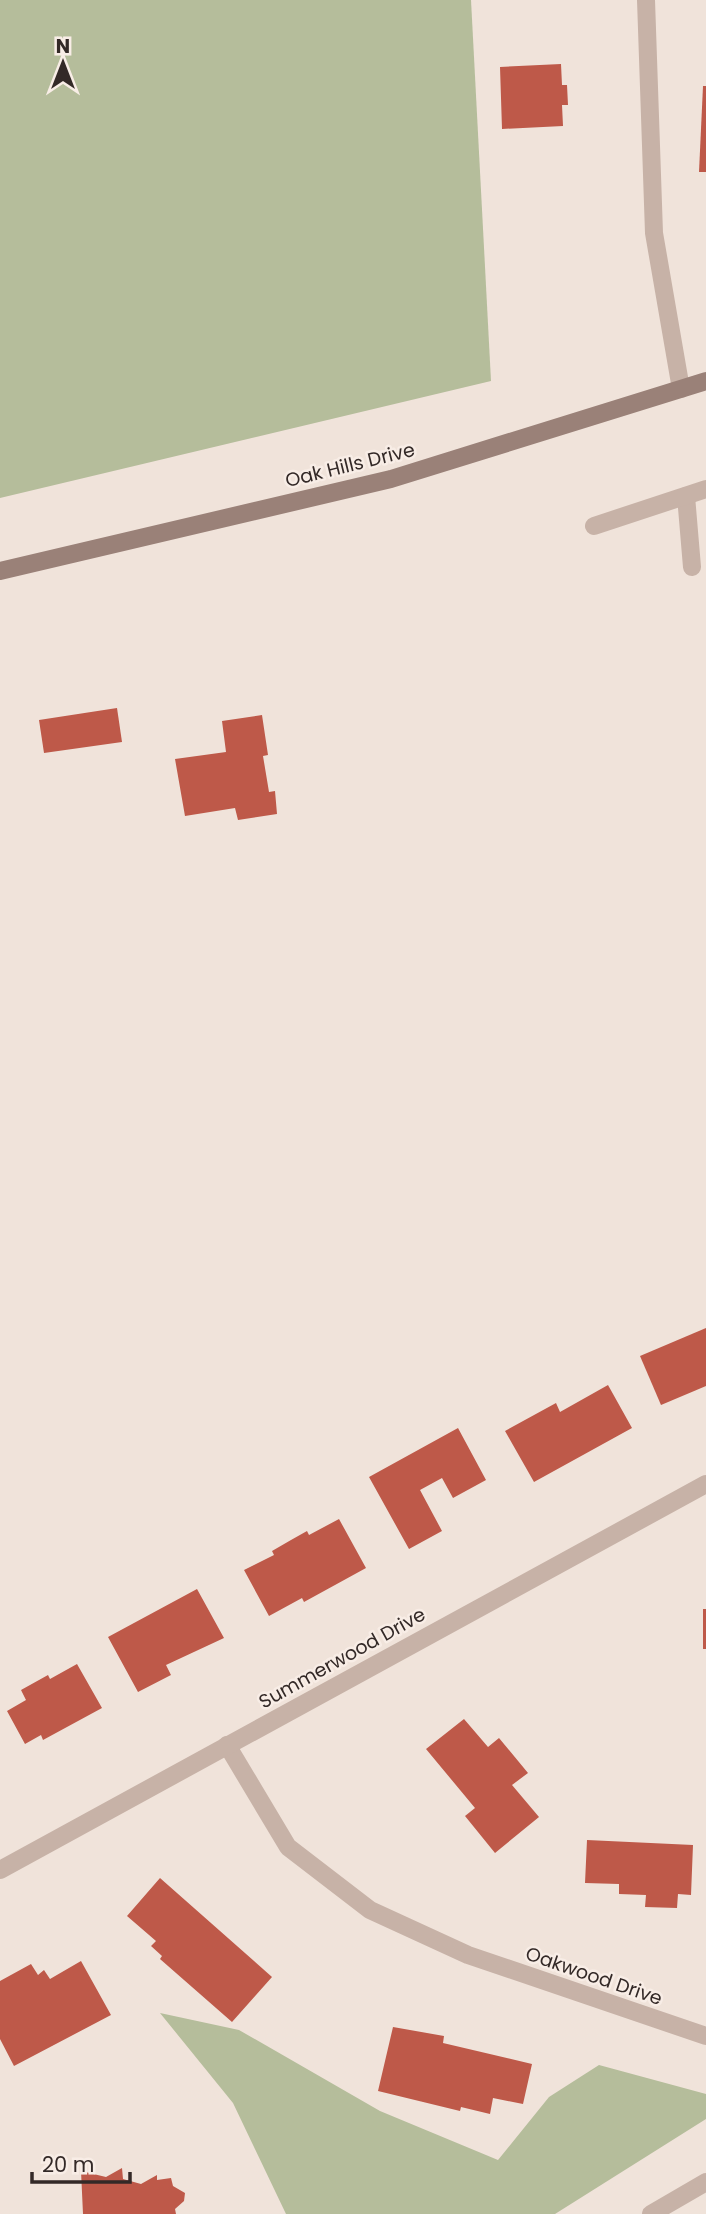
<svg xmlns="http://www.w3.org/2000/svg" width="706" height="2214" font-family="Poppins,sans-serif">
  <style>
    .green { fill: #b5bd9b }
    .building { fill: #be5949 }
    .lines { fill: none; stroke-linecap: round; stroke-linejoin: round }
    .service { stroke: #c7b2a7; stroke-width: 18 }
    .minor { stroke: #c7b2a7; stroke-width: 18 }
    .secondary { stroke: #9a8178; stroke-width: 18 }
    .labels { text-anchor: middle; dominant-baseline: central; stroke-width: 5; stroke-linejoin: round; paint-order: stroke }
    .street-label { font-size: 19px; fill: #332927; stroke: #f8ede6 }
  </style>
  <rect width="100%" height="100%" fill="#f0e3da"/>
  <g class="green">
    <path d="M0,0H471L491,381L0,498Z"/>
    <path d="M160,2013L239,2030L380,2111L498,2160L549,2097L599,2065L706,2094V2119L555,2214H286L233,2103Z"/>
  </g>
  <g class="building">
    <path d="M561,64L562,85H567L568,105H562L563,126L502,129L500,67Z"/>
    <path d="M703,86H706V172H699Z"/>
    <path d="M117,708L122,742L44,753L39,720Z"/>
    <path d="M262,715L268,755L263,756L269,792L275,791L277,814L238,820L235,808L185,816L175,759L226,752L222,721Z"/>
    <path d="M706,1328V1386L661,1405L640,1356Z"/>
    <path d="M608,1385L632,1428L534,1482L505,1431L556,1403L560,1412Z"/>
    <path d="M458,1428L486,1480L453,1498L442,1478L420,1490L442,1531L409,1549L369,1477Z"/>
    <path d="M339,1519L366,1568L304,1602L302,1598L269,1616L244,1570L274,1555L272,1551L291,1540L307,1531L309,1535Z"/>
    <path d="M197,1589L224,1638L166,1665L171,1675L138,1692L108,1637Z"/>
    <rect x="703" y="1609" width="3" height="40"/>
    <path d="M77,1664L102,1708L43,1740L41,1735L25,1744L7,1711L26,1700L21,1690L48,1675L50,1679Z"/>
    <path d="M464,1719L488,1747L499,1738L528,1773L512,1785L539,1817L495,1853L465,1816L475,1808L426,1749Z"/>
    <path d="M587,1840L693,1845L691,1895L678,1894L677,1908L645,1907L646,1895L619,1894V1884L585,1883Z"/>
    <path d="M160,1878L272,1977L232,2022L160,1959L162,1956L151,1946L156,1941L127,1916Z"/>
    <path d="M81,1961L111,2015L14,2066L0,2039V1981L31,1964L38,1975L44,1970L50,1979Z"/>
    <path d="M393,2027L444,2036L443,2043L532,2064L523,2104L493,2098L490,2114L461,2107L460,2111L378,2091Z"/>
    <path d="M122,2168L123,2179L141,2184L157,2175V2180L171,2178L173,2186L185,2193L184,2201L175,2209L176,2214H83L81,2171L106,2177Z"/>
  </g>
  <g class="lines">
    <path class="service" d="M646,0L654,233L681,389"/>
    <g class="minor">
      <path d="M686,496L692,567"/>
      <path d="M594,526L706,489"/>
      <path d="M227,1745L288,1847L370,1910L468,1955L706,2036"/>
      <path d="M0,1870L706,1484"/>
      <path d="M651,2214L706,2182"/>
    </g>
    <path class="secondary" d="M0,571L391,479L706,381"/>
  </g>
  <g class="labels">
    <g class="street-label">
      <text transform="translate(350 465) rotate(-14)">Oak Hills Drive</text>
      <text transform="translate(342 1658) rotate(-29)">Summerwood Drive</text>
      <text transform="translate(594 1976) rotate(19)">Oakwood Drive</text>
    </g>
  </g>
  <g transform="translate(63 63)" stroke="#f8ede6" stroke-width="5" paint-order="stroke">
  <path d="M0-5L12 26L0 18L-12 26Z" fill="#332927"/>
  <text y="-10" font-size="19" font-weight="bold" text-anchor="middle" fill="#332927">N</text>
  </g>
  <path d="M32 2172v10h98v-10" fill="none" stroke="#332927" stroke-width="3.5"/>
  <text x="42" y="2172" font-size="21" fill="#332927" stroke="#f8ede6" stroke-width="5" paint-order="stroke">20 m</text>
</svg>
